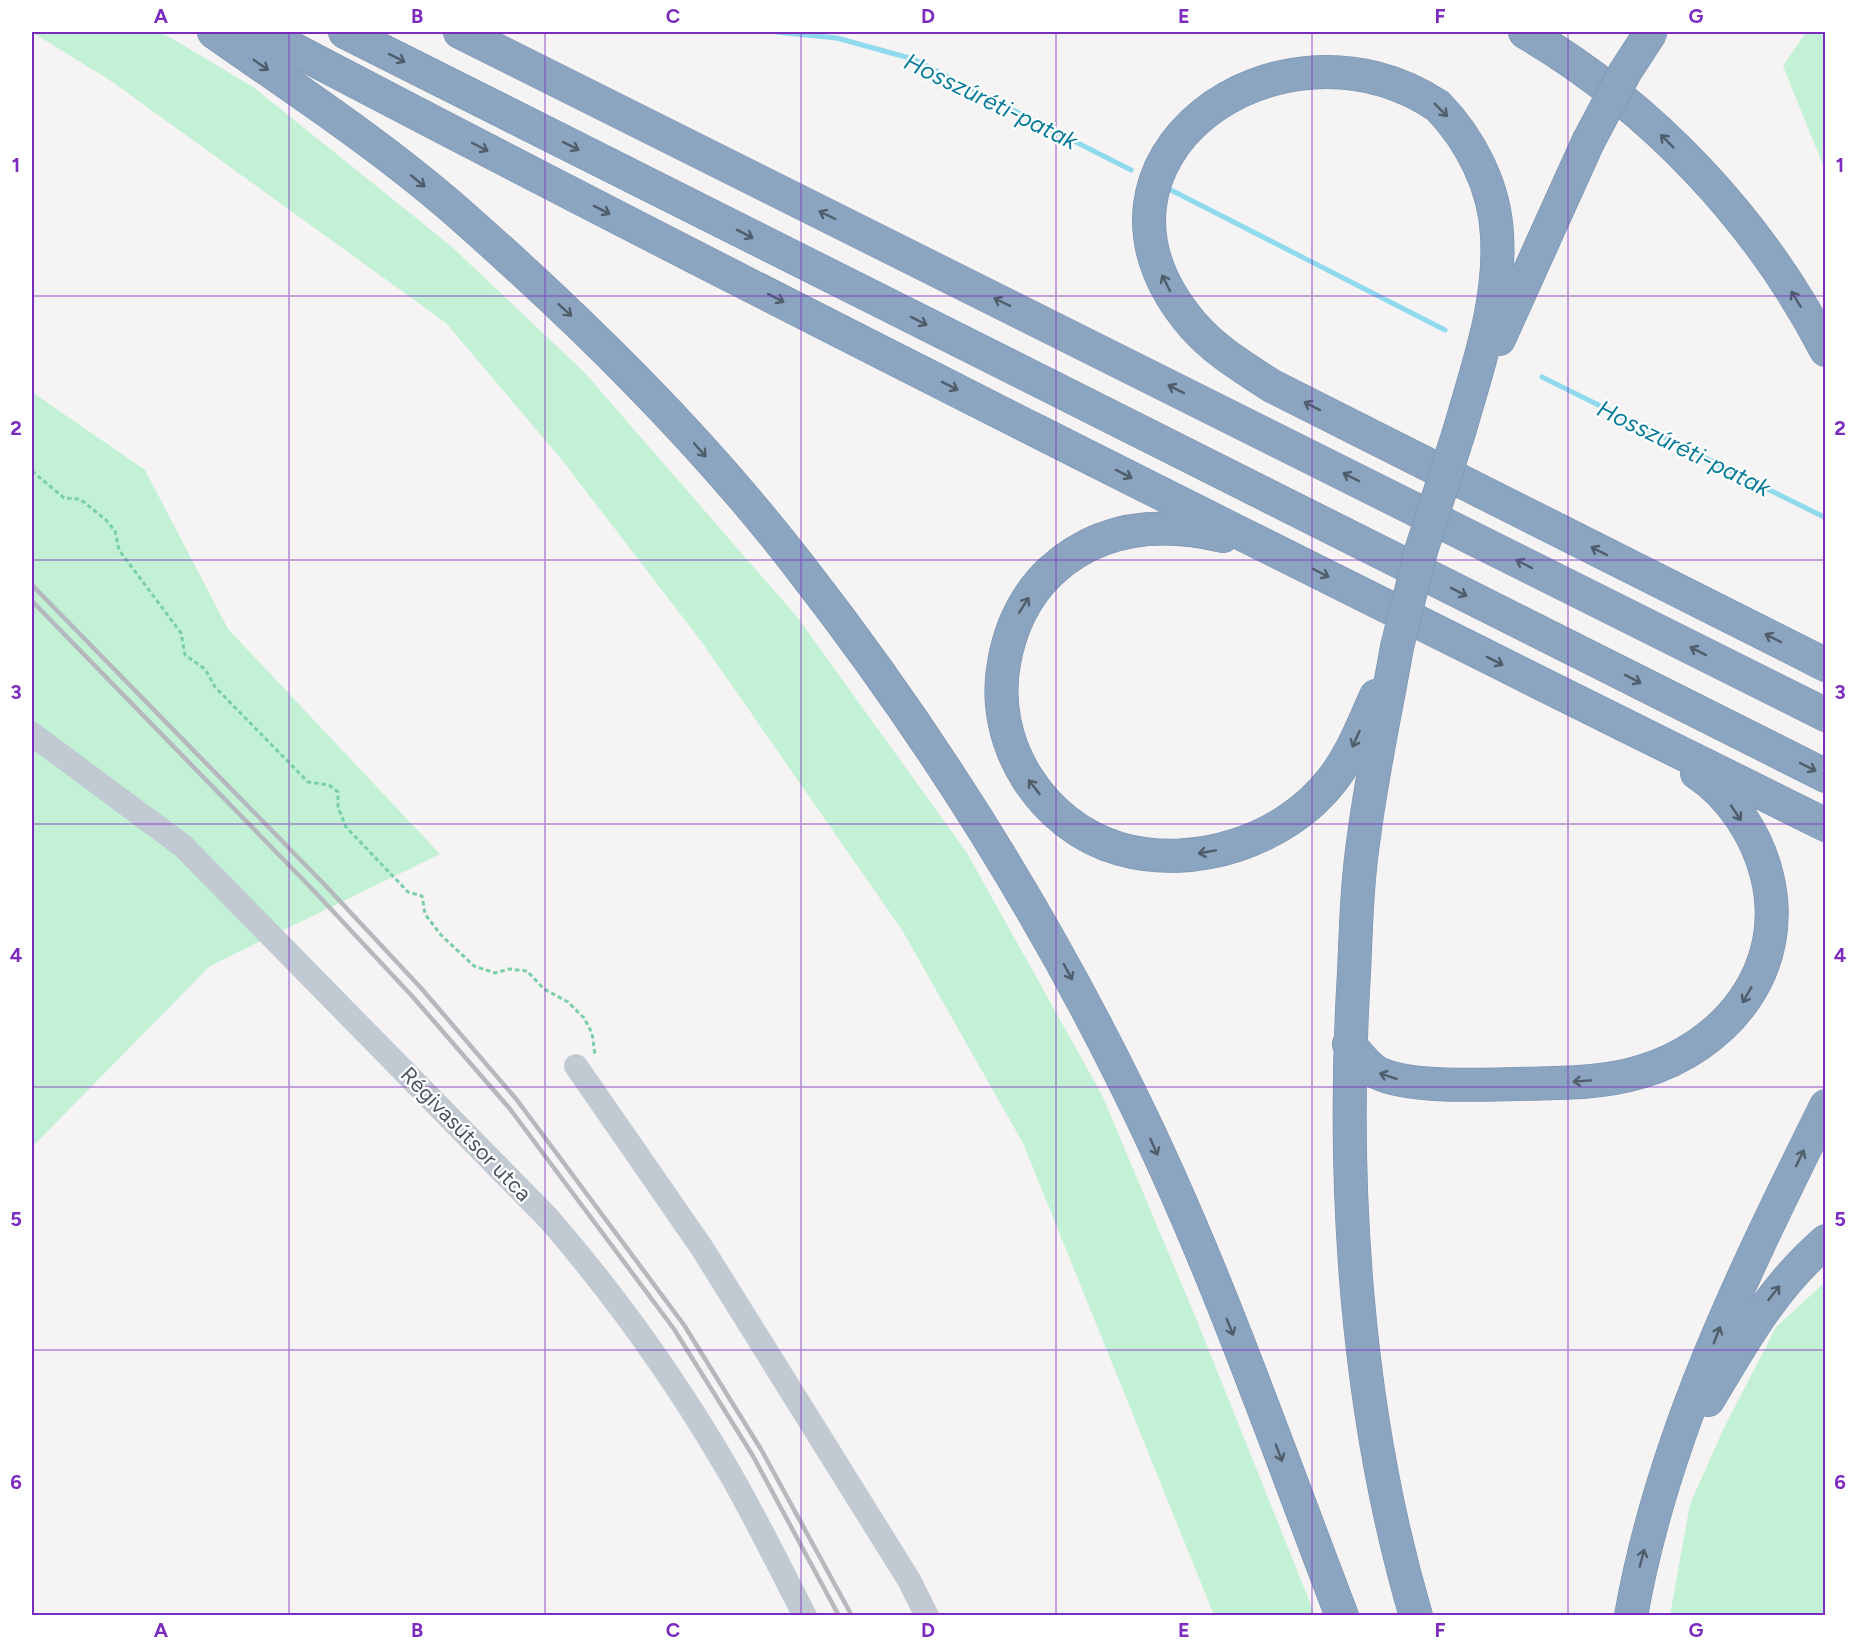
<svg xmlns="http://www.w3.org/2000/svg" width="1857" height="1647" font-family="Figtree,sans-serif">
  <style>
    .green { fill: #c3f1d5 }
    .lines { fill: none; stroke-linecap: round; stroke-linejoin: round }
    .stream { stroke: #90daee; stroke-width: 5 }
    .highway-casing { stroke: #7690ad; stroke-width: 34 }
    .path { stroke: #7ad0a6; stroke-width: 3; stroke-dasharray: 4.5 3; stroke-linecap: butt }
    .minor { stroke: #c1cad2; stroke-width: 24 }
    .highway { stroke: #8ba5c1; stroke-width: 33 }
    .rail { stroke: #b5b8bd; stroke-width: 4.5 }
    .highway-bridge-casing { stroke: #7690ad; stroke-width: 34; stroke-linecap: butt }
    .highway-bridge { stroke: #8ba5c1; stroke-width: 33 }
    .oneway { stroke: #505e6b }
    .grid { fill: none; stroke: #7b2cbf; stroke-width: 1.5; stroke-opacity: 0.55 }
    .labels { text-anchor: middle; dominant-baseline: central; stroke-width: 4.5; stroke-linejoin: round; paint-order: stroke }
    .street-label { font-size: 22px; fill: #4a5661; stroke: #fff }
    .water-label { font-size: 24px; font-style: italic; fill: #0c7c9b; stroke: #fff }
    .neatline { fill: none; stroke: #7b2cbf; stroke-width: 2 }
    .grid-label { font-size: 20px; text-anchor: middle; font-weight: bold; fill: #7b2cbf }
  </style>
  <rect width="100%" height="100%" fill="#f5f3f3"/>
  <g class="green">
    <path d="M32,32H161L253,87L451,246L584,372L798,618L967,853L1102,1095L1195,1316L1315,1615H1214L1023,1143L902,930L701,641L562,460L446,323L114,83Z"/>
    <path d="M1806,32H1825V170L1783,66Z"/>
    <path d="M32,392L145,470L228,629L440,854L210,966L32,1147Z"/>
    <path d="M1825,1282V1615H1670L1690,1504L1723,1430L1776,1327Z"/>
  </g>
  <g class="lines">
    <g class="stream">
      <path d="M776,32L837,38L913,59L1131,170"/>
      <path d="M1167,188L1445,330"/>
      <path d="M1542,377L1826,518"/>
    </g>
    <defs>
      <g id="highway">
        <path d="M214,32C295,89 379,144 454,209C578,318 699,436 800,567C927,730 1037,904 1128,1089C1212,1258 1274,1439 1342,1616"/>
        <path d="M261,32C778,304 1302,565 1826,825"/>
        <path d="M345,32L1826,776"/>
        <path d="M460,32L1826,715"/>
        <path d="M1525,32C1651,106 1759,220 1826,350"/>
        <path d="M1499,339L1588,142"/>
        <path d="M1460,429C1478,365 1501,303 1497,235C1495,188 1471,140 1438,106C1279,0 1054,161 1192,324C1214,350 1243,367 1272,386L1826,665"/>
        <path d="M1223,536C1160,521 1099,526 1050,572C1024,597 1010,628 1004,663C989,743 1041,826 1120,849C1194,870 1285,841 1332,780C1352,755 1363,724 1376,696"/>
        <path d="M1397,647C1386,710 1372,773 1364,836C1357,881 1356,928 1354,973C1341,1185 1356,1412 1416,1616"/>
        <path d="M1349,1044C1358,1054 1367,1067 1378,1073C1409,1088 1478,1085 1514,1084C1555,1083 1601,1084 1640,1072C1726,1047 1790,969 1767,876C1758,837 1731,795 1697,773"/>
        <path d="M1708,1400C1745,1339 1771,1289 1826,1241"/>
        <path d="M1631,1616C1663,1434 1745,1270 1826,1106"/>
      </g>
    </defs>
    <use href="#highway" class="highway-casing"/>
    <path class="path" d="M32,471L64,498L80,499L106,520L115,531L119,550L181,633L185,655L205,669L215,687L308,782L329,785L338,792V807L346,827L408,892L422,896L425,914L441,935L474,966L495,973L509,969L527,971L544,989L568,1002L584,1018L592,1033L595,1055"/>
    <g class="minor">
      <path d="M32,734L183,846L549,1219C613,1293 674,1378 724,1463C753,1512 778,1564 805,1616"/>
      <path d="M576,1066L702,1248L909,1580L927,1616"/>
    </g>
    <use href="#highway" class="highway"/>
    <g class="rail">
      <path d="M32,585L323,883L421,988L517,1100L684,1325L762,1451L852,1616"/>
      <path d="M32,601L315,892L412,996L510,1109L674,1329L753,1456L839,1616"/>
    </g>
    <defs>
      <g id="highway-bridge">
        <path d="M1588,142L1625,72L1651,32"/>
        <path d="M1397,647L1421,551L1460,429"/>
      </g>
    </defs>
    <use href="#highway-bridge" class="highway-bridge-casing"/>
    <use href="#highway-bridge" class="highway-bridge"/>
  </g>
  <defs><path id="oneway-shaft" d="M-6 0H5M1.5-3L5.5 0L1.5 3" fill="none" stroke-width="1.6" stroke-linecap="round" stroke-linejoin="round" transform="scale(1.5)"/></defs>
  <g class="oneway">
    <use href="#oneway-shaft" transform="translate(397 58) rotate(27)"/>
    <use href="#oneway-shaft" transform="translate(261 65) rotate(35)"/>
    <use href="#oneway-shaft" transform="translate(1441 110) rotate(45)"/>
    <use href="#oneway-shaft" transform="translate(1667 141) rotate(-135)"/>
    <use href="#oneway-shaft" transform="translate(571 146) rotate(27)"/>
    <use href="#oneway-shaft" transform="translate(480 147) rotate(28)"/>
    <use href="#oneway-shaft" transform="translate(418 181) rotate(39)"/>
    <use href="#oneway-shaft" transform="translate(602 210) rotate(27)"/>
    <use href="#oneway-shaft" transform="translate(827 215) rotate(-154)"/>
    <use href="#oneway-shaft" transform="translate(745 234) rotate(27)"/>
    <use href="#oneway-shaft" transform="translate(1166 283) rotate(-117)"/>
    <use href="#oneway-shaft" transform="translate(776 298) rotate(27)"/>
    <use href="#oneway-shaft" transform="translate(1796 299) rotate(-121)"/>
    <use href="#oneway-shaft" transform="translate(1002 302) rotate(-154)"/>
    <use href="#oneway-shaft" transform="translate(565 310) rotate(42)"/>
    <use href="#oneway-shaft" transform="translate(919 321) rotate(27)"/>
    <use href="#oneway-shaft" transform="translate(950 386) rotate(27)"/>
    <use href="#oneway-shaft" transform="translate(1176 389) rotate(-153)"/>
    <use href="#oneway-shaft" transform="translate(1312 406) rotate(-153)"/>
    <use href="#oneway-shaft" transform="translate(700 450) rotate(49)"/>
    <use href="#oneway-shaft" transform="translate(1124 474) rotate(27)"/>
    <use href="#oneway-shaft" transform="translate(1351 477) rotate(-153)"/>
    <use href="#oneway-shaft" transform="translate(1599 551) rotate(-153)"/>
    <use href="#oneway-shaft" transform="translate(1524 564) rotate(-153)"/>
    <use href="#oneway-shaft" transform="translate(1321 573) rotate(27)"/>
    <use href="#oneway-shaft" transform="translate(1459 592) rotate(27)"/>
    <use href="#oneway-shaft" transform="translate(1024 605) rotate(-58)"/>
    <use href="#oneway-shaft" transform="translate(1773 638) rotate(-153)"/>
    <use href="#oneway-shaft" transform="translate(1698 651) rotate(-153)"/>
    <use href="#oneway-shaft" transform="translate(1495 661) rotate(27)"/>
    <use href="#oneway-shaft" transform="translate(1633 679) rotate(27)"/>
    <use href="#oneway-shaft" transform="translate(1356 739) rotate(114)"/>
    <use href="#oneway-shaft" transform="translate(1808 767) rotate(27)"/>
    <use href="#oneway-shaft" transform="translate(1034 787) rotate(-128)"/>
    <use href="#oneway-shaft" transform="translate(1736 813) rotate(56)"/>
    <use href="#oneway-shaft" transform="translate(1207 852) rotate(170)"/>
    <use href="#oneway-shaft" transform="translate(1068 972) rotate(62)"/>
    <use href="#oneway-shaft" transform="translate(1747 995) rotate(120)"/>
    <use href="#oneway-shaft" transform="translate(1388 1076) rotate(-161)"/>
    <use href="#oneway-shaft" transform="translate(1582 1081) rotate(176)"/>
    <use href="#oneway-shaft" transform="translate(1154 1147) rotate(66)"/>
    <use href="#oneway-shaft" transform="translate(1800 1158) rotate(-64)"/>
    <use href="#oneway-shaft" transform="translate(1774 1293) rotate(-52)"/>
    <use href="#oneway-shaft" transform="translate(1230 1327) rotate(68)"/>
    <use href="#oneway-shaft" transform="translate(1717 1335) rotate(-69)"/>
    <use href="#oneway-shaft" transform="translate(1279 1453) rotate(69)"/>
    <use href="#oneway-shaft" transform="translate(1642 1558) rotate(-75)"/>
  </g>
  <path class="grid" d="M289,32V1616M545,32V1616M801,32V1616M1056,32V1616M1312,32V1616M1568,32V1616M32,296H1826M32,560H1826M32,824H1826M32,1087H1826M32,1350H1826"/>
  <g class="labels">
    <g class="street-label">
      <text transform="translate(466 1134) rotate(46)">Régivasútsor utca</text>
    </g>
    <g class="water-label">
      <text transform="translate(991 101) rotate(26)">Hosszúréti-patak</text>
      <text transform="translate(1684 448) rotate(26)">Hosszúréti-patak</text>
    </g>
  </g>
  <rect width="1857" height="1647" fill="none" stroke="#ffffff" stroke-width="66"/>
  <rect x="33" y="33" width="1791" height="1581" class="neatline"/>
  <g class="grid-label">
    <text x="161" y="23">A</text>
    <text x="417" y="23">B</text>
    <text x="673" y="23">C</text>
    <text x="928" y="23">D</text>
    <text x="1184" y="23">E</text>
    <text x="1440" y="23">F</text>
    <text x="1696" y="23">G</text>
    <text x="16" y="172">1</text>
    <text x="1840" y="172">1</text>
    <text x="16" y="435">2</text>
    <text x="1840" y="435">2</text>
    <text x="16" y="699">3</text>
    <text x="1840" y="699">3</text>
    <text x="16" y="962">4</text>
    <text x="1840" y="962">4</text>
    <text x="16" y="1226">5</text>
    <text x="1840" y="1226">5</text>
    <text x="16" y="1489">6</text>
    <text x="1840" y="1489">6</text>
    <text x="161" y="1637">A</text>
    <text x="417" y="1637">B</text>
    <text x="673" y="1637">C</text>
    <text x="928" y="1637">D</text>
    <text x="1184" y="1637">E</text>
    <text x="1440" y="1637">F</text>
    <text x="1696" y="1637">G</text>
  </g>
</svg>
